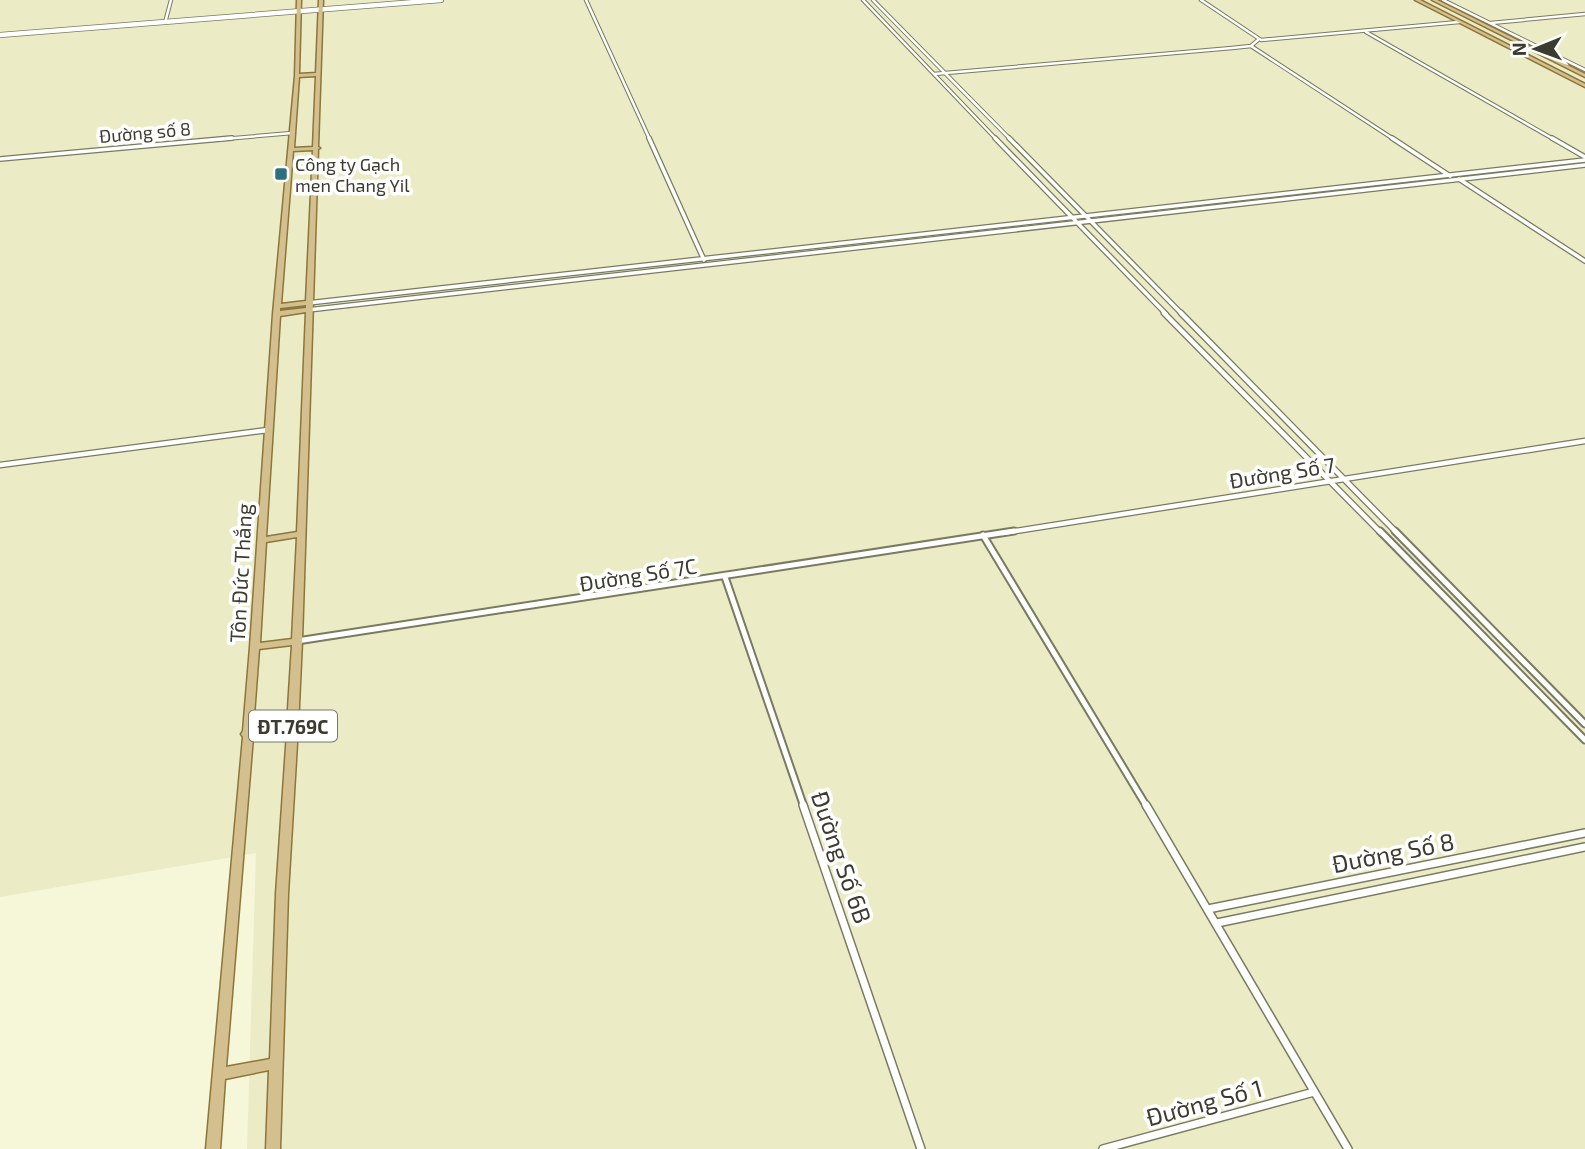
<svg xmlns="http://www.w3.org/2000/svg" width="1585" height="1149" font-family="'Exo 2',sans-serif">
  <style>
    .built { fill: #ebecc6 }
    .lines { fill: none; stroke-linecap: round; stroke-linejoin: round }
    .minor-far4-casing { stroke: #7a7a60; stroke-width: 4.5 }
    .minor-far3-casing { stroke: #7a7a60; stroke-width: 6 }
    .minor-far2-casing { stroke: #7a7a60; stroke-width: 7 }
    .minor-far1-casing { stroke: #7a7a60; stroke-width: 9 }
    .minor-casing { stroke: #7a7a60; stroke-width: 10 }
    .secondary-casing { stroke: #7a7a60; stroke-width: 6 }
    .primary-casing { stroke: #8c763b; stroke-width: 3 }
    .minor-far4 { stroke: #fff; stroke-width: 2.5 }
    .minor-far3 { stroke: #fff; stroke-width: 3.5 }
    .minor-far2 { stroke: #fff; stroke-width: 4.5 }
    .minor-far1 { stroke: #fff; stroke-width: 5 }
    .minor { stroke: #fff; stroke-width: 7 }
    .secondary { stroke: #fff; stroke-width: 4.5 }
    .primary { fill: #d4bf8e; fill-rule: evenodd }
    .poi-dot { fill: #2c7080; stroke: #fff; stroke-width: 2.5 }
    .labels { text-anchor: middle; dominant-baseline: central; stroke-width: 7; stroke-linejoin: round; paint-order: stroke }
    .far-street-label { font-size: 18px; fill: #3b3b2f; stroke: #fff }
    .far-poi-label { font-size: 18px; fill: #3b3b2f; stroke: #fff; text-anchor: start }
    .shield { fill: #fff; stroke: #76766d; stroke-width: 2 }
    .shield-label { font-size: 19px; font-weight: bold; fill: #3b3b2f }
    .street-label { font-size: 21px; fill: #3b3b2f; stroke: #fff }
    .near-street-label { font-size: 24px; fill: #3b3b2f; stroke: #fff }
  </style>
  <rect width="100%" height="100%" fill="#f6f6d8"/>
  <path class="built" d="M0,0H1585V1149H247L256,853L0,897Z"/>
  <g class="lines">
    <defs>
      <g id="minor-far4">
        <path d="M586,0L650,140"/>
        <path d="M863,0L997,140"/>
        <path d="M873,0L1011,140"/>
        <path d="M1201,0L1261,40L1459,22"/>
        <path d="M1443,0L1585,70"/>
        <path d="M166,19L171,0"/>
        <path d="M1491,23L1585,14"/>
        <path d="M1366,32L1555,140"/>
        <path d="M1251,46L1395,140"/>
        <path d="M934,74L1232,48L1251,46L1258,40"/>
        <path d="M212,140L292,133"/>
      </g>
      <g id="minor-far3">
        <path d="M649,138L704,260"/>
        <path d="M995,138L1166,314"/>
        <path d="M1009,138L1182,314"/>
        <path d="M1392,138L1450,176"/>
        <path d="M1552,138L1585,157"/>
        <path d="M0,159L232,138"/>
        <path d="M1459,179L1585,261"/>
        <path d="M308,303L1585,160"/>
        <path d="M308,310L1585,165"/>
      </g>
      <g id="minor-far2">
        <path d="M1164,313L1381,533"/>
        <path d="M1181,313L1397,533"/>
        <path d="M0,465L268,430"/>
        <path d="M1003,533L1585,441"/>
      </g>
      <g id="minor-far1">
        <path d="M1380,531L1585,740"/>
        <path d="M1395,531L1585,724"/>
        <path d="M983,535L1147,807"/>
        <path d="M725,577L804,807"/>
        <path d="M297,641L1014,531"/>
      </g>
      <g id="minor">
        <path d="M803,805L921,1149"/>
        <path d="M1146,805L1348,1149"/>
        <path d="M1208,909L1585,833"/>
        <path d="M1217,923L1585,847"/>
        <path d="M1103,1149L1314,1092"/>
      </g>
      <path id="secondary" d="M0,35L441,0"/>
      <g id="primary">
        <path d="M297,0H301L299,74L316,73L319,0H323L318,147L320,148L318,149L302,641L298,727L288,894L280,1149H266L269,1070L225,1079L220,1149H206L243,737L241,734L243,731L250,647L273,314L295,76ZM316,76L313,147L294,148L299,77ZM313,150L306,301L281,304L293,151ZM306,305V308L280,311V308ZM306,312L297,532L266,537L280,316ZM297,537L292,639L260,643L266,542ZM292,645L287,724L253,729L259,649ZM287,732L276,894L270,1059L226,1067L253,737Z"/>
        <path d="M1415,0H1420L1585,84V87Z"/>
        <path d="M1432,0H1437L1585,74V77Z"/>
      </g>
    </defs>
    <use href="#minor-far4" class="minor-far4-casing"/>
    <use href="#minor-far3" class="minor-far3-casing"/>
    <use href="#minor-far2" class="minor-far2-casing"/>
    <use href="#minor-far1" class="minor-far1-casing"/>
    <use href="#minor" class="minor-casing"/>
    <use href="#secondary" class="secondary-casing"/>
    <use href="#primary" class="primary-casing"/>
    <use href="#minor-far4" class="minor-far4"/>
    <use href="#minor-far3" class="minor-far3"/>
    <use href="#minor-far2" class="minor-far2"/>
    <use href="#minor-far1" class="minor-far1"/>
    <use href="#minor" class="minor"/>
    <use href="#secondary" class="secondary"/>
    <use href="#primary" class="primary"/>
  </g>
  <rect class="poi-dot" x="274" y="167" width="14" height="14" rx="3.5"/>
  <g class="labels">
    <g class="far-street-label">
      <text transform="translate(145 132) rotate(-5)">Đường số 8</text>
    </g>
    <g class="far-poi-label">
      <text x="295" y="164">Công ty Gạch<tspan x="295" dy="21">men Chang Yil</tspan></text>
    </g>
    <rect class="shield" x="249" y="710.5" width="88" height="31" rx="5"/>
    <g class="shield-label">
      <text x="293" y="726">ĐT.769C</text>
    </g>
    <g class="street-label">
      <text transform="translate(1282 472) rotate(-9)">Đường Số 7</text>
      <text transform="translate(240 573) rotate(-87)">Tôn Đức Thắng</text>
      <text transform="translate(638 574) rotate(-9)">Đường Số 7C</text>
    </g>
    <g class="near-street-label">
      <text transform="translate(1393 852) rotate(-11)">Đường Số 8</text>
      <text transform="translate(842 857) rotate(71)">Đường Số 6B</text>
      <text transform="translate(1204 1102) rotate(-15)">Đường Số 1</text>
    </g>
  </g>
  <g transform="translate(1536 49) rotate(269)" stroke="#ffffff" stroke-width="5" paint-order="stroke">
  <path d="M0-5L12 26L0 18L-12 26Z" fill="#3b3b2f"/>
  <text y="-10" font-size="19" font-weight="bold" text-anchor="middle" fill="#3b3b2f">N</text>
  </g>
</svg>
